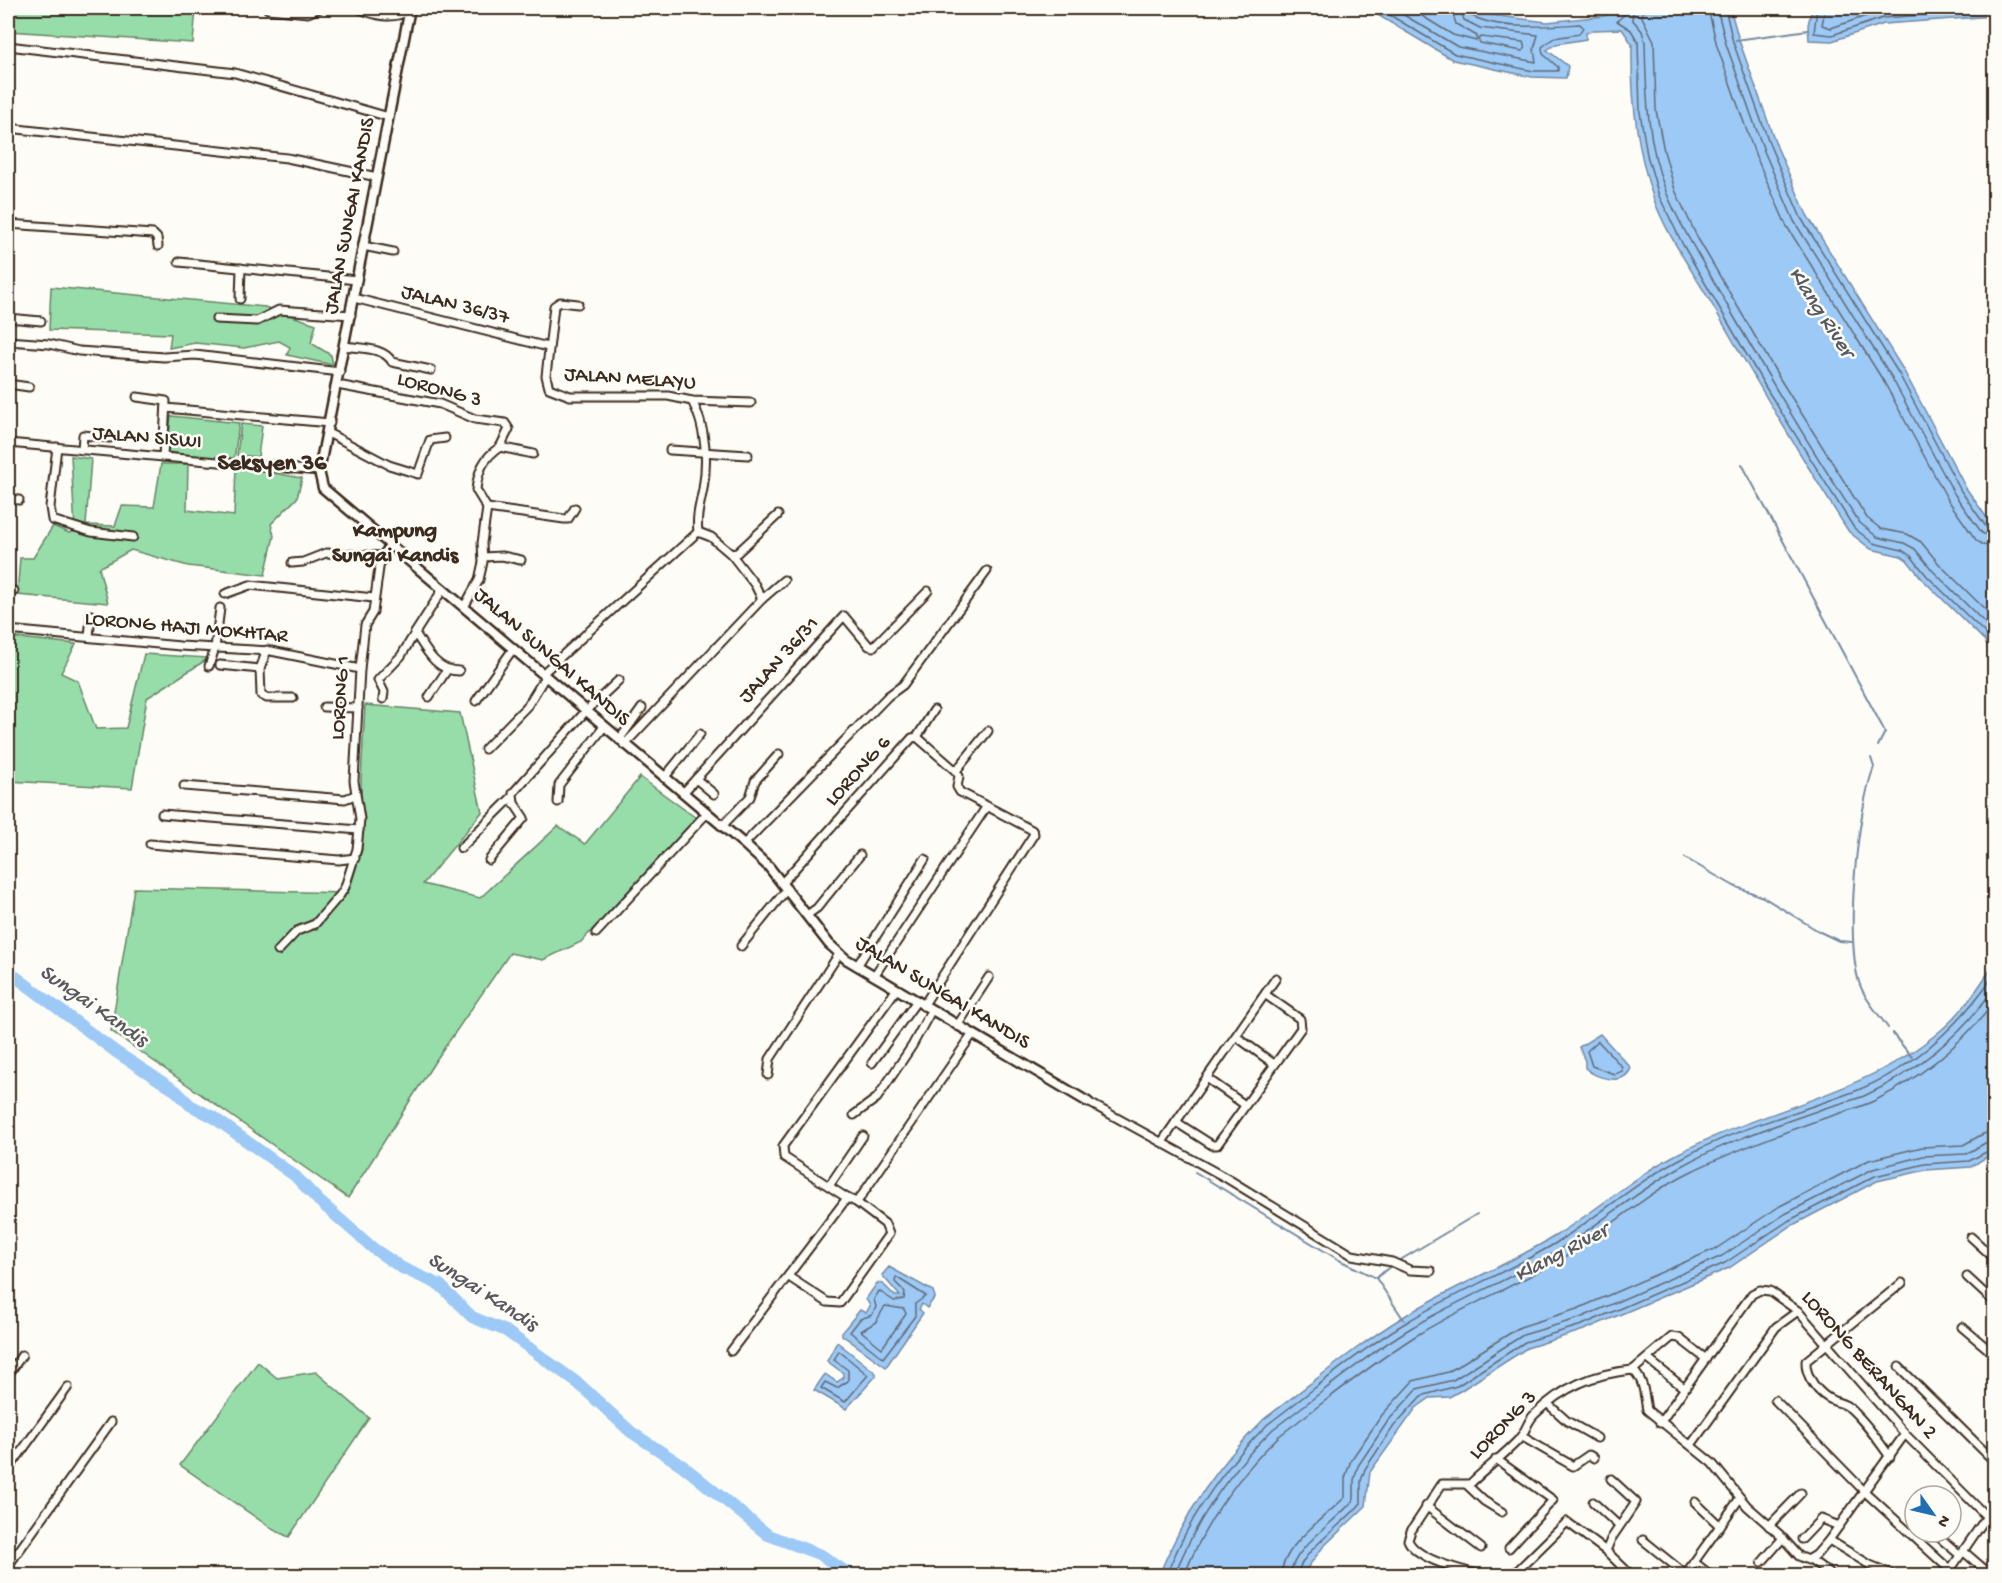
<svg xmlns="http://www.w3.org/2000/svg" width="2002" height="1583" font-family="'Gochi Hand',sans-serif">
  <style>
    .green { fill: #96ddaa; stroke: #688464; stroke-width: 1.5 }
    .water { fill: #9cc9f6; stroke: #7589a0; stroke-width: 1.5 }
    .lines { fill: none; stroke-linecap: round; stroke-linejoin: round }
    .shore { stroke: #626a74; stroke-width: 1.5 }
    .stream { stroke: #7589a0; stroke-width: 2 }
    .river { stroke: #9cc9f6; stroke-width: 12 }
    .minor-casing { stroke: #3b2a1e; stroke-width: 11 }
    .tertiary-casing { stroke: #3b2a1e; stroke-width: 13 }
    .minor { stroke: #fdfcf7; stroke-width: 7 }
    .tertiary { stroke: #fdfcf7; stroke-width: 8 }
    .labels { text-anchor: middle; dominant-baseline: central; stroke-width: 5; stroke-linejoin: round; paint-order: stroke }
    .street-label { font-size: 21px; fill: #3b2a1e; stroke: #fdfcf7 }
    .water-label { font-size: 22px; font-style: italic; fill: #585a5f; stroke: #fdfcf7 }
    .neighbourhood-label { font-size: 22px; font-weight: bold; fill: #3b2a1e; stroke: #fdfcf7 }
    .quarter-label { font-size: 24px; font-weight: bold; fill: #3b2a1e; stroke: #fdfcf7 }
  </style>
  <rect width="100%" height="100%" fill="#fdfcf7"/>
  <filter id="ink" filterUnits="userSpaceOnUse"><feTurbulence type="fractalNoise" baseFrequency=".0167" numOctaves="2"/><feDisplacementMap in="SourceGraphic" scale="12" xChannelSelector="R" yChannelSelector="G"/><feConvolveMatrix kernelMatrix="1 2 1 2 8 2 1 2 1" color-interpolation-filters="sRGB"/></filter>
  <g filter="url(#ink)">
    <g class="green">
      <path d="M8,8H196L193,43L8,31Z"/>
      <path d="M51,287L265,307L316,324L311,343L331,355L333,365L287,355L290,347L279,341L244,348L195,343L169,348L171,334L49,330Z"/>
      <path d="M171,416L239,423L234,460L167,452Z"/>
      <path d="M241,424L262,426L258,457L237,455Z"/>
      <path d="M71,456L91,459L86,525L115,526L122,506L154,507L161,464H188L187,510L234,516L236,469L256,470L302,478L297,498L271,524L274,536L265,575L188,566L131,550L99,568L108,603L17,595L20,558H33L53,526L69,533L75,531Z"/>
      <path d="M8,637L76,644L61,673L78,681L96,729L126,728L144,654L209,658L147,698L132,788L8,781Z"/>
      <path d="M365,705L460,713L482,812L423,884L480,898L558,826L585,844L640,777L696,818L581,942L543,960L510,953L434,1063L348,1198L111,1031L134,888L348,893L362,849L361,780Z"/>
      <path d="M258,1362L277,1378L316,1372L369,1418L289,1537L274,1530L180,1465Z"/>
    </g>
    <g class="water">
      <path d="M1366,8H1468L1483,14L1547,22L1604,16L1623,8H1730L1739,40L1777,147L1807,215L1904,371L1966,488L1994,528V663L1985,641L1923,580L1907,560L1901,556L1871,549L1849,532C1800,456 1755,379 1710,301C1690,267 1666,234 1653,197C1636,147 1631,95 1632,44L1622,29L1594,30L1586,33V39L1556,44L1547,50L1568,66L1566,78L1532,77L1453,60Z"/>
      <path d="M1812,8H1994V16L1884,24L1832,41L1809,40L1808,25Z"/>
      <path d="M1994,964V1152L1971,1167L1926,1170L1877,1181L1791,1226L1729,1268L1584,1330L1527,1348L1460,1391L1449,1397L1430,1398L1416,1408L1370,1472L1366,1506L1323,1547L1302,1575H1159C1184,1514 1217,1466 1264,1419C1310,1385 1354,1347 1403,1317C1451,1287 1506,1266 1555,1236C1598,1210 1634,1176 1679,1153C1765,1108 1865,1095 1940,1031C1962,1013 1979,987 1994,964Z"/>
      <path d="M1600,1034L1631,1068C1624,1087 1596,1078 1585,1068V1061L1579,1047Z"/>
      <path d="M889,1267L933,1291L935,1297L927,1308L922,1304L919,1309L923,1313L886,1367L842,1335V1332L860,1310L866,1313L870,1306L866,1299L877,1283L883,1284L895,1296H900L882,1275Z"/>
      <path d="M837,1342L876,1373V1376L846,1409L814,1390L825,1374L837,1382L843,1378V1373L827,1361Z"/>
    </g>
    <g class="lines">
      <g class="shore">
        <path d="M1378,8L1455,54L1533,71H1558V67L1543,54L1542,47L1554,38L1579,34L1583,27L1580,24C1547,26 1500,31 1470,15L1468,8"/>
        <path d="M1392,8L1458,47L1536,62L1534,49L1538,35L1480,28L1464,20L1460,8"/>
        <path d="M1409,8L1453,35L1476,41L1477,36L1456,24L1451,8"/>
        <path d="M1627,8L1625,14L1617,21L1631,30L1638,42L1640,112L1647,155L1659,196L1683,245L1766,388L1854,528L1873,543L1902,550L1911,556L1927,576L1989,637L1994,648"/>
        <path d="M1634,8L1632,19L1642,31L1645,42C1646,93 1647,146 1667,194C1682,231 1704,263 1723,298C1767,374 1811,450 1860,523L1877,537L1904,543L1915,549L1933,571L1994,632"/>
        <path d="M1643,8L1642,17L1654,41L1656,110L1664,151L1675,190L1697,237L1780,379L1867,518L1881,529L1907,534L1921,542L1940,565L1994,618"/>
        <path d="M1708,8L1717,46L1755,154L1786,225L1884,382L1948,500L1976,540L1983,545L1994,547"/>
        <path d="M1717,8L1726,44L1764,151L1794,221L1892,378L1955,495L1982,533L1994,538"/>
        <path d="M1725,8L1733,42L1771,148L1801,218L1899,374L1961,491L1987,528L1994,530"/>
        <path d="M1817,8L1814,33L1832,35L1883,18L1994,10"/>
        <path d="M1825,8L1822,25L1831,28L1881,11L1925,8"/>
        <path d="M1481,37L1523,42L1525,49L1522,51L1480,43L1478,39Z"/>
        <path d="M1598,1041L1622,1067V1071L1614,1074L1592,1066L1587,1051Z"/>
        <path d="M896,1277L926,1296L915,1304V1316L883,1358L850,1332L860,1319L872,1315L876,1307L874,1299L879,1291L894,1301L904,1299L905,1292L895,1282Z"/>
        <path d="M885,1306L904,1309L906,1314L882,1348L861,1331L876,1322Z"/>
        <path d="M839,1351L868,1375L845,1402L821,1388L825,1382L837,1388L848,1381V1370L834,1360Z"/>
        <path d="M1166,1576C1189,1517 1223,1468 1268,1424C1314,1390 1358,1351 1407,1322C1455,1292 1508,1272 1556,1243C1599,1216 1635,1183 1680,1159C1736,1128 1798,1113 1858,1090C1915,1067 1960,1024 1994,975"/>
        <path d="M1174,1576C1196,1520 1230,1471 1273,1429C1318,1396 1363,1357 1411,1328C1458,1300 1509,1280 1555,1252C1599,1225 1637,1191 1682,1166C1727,1141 1777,1125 1825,1108C1838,1104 1851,1101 1864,1096C1916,1072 1962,1035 1994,988"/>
        <path d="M1184,1576C1205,1522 1238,1476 1279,1436C1323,1403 1367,1367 1414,1337C1463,1306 1517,1286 1566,1256C1609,1229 1645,1194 1690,1172C1731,1152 1774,1136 1816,1121C1836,1114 1857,1109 1876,1100C1924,1076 1961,1044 1994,1003"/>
        <path d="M1281,1576C1282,1545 1326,1517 1345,1497V1478L1351,1460L1382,1415L1413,1381L1448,1372L1520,1327L1577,1309L1717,1248L1780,1206L1869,1160L1922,1147L1963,1145L1983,1134L1994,1131"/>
        <path d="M1290,1576C1292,1547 1338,1521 1354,1499V1480L1358,1466L1388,1421L1417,1389L1453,1380L1523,1335L1580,1318L1722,1256L1785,1214L1873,1169L1923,1156L1966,1154L1987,1142L1994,1140"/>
        <path d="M1297,1576C1301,1550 1345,1524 1361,1503V1481L1365,1469L1394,1426L1421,1396L1457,1386L1525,1342L1582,1325L1725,1263L1788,1221L1875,1176L1925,1164L1969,1161L1994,1148"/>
      </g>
      <g class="stream">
        <path d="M1736,40L1808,30"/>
        <path d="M1742,464L1883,728L1885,732L1878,746"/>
        <path d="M1871,758L1874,767C1857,810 1844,942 1860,985C1865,1000 1879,1014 1888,1028"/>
        <path d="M1685,858L1734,886L1763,897L1820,932L1839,941L1852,942"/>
        <path d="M1892,1033L1912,1057"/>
        <path d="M1195,1172L1339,1260L1376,1278L1404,1320"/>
        <path d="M1397,1262L1477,1214"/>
        <path d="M1376,1278L1392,1265"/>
      </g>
      <path class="river" d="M8,971L116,1052L176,1091L190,1105L213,1117L295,1176L319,1201L374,1249L402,1268L440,1285L472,1317L506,1331L579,1384L631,1432L683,1466L768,1535L821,1555L852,1576"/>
      <defs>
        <g id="minor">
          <path d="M357,8C374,15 393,21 409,10"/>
          <path d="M268,9L308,13L320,8"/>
          <path d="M8,46L235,73L389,117"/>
          <path d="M8,128L287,158L377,177"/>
          <path d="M8,224L153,234L157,238L158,246"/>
          <path d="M363,246L393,252"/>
          <path d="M179,262L357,280"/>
          <path d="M354,298L548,347"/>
          <path d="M240,299L241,268"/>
          <path d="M578,304L560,302L554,306L546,376L549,388L570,396H668L692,401L751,403"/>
          <path d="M8,318L41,321"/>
          <path d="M216,319L257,321L279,310L351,315"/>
          <path d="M8,341L49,344L79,351L164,357L195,355L340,372"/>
          <path d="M345,346C361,349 384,347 392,362L431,370"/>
          <path d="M8,384L29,387"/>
          <path d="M337,385L440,404L475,419L505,423L509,429L500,447"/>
          <path d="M137,397L166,401L163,457"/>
          <path d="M692,401C706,427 708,460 703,489C700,505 696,516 698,532"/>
          <path d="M166,408L330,423"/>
          <path d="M328,433L389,465L418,474L430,440L445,438"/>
          <path d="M8,443L319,471"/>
          <path d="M57,447L50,507L52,520L91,532L133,537"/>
          <path d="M82,450L83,435L110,438"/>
          <path d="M670,450L748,455"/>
          <path d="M8,499L19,500"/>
          <path d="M487,508L564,519H568L575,508"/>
          <path d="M731,554L755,585L762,599"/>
          <path d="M483,557L502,556L521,560"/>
          <path d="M292,563L303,562L326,553L382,556"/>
          <path d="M443,589L415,633C426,650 436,671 459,671"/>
          <path d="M8,590L14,591"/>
          <path d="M225,594L250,585L374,598"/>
          <path d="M464,607L479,580L483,562L482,543L487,508L476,490C478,471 483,458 500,447L533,454"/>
          <path d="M8,630L180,646L271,651L360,669"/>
          <path d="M89,637L91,615"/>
          <path d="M220,665L260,669L267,650"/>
          <path d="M209,666L215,648L220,608"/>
          <path d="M260,669L261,695L267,698H293"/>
          <path d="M542,674L698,532L711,537L731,554L737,553L778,515"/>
          <path d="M429,697L447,670"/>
          <path d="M383,699L384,692L378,680L401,656L415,633"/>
          <path d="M476,701L513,649"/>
          <path d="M324,707L358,708"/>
          <path d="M917,737L934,710"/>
          <path d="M619,740L642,708"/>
          <path d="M624,745L762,599L784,580"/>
          <path d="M485,749L528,705L545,677"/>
          <path d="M956,771L988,731"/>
          <path d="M664,778L700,734"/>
          <path d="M696,779L714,794"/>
          <path d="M184,786L345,799L355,795"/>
          <path d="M683,793L844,616L869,646L873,647L928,591"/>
          <path d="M558,802L559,785L603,728"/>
          <path d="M162,814L359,830"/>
          <path d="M722,826L750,797L755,781L779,754"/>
          <path d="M150,844L339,860L355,858"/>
          <path d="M744,844L888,696L903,685L987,571"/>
          <path d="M461,848L511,798"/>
          <path d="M489,860L524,818L514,803L513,793L585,712L619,680"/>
          <path d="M782,883L912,738L917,737L956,771L959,776L957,787L960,792L1032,830L1034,834L923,1006"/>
          <path d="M807,915L817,908L860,855"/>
          <path d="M596,933L707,813"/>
          <path d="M741,946L787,889"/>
          <path d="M278,951L297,931L315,924L340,895L345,887L357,849L360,819L354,781L360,669L365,625L373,612L379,568L382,556L390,545"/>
          <path d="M857,966L925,859"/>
          <path d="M874,976L987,806"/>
          <path d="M896,990L783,1146L784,1157L847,1198L856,1202L860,1198L972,1035"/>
          <path d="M957,1026L989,977"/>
          <path d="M1237,1037L1274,1064"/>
          <path d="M872,1063L916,1002"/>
          <path d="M768,1075L770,1059L839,954"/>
          <path d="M1208,1079L1245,1105"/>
          <path d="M1088,1102L1228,1179L1352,1255L1392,1262L1410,1270L1431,1271"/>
          <path d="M854,1115L877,1098L912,1046L931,1011"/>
          <path d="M1176,1122L1212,1145H1217L1301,1028L1300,1019L1266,995"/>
          <path d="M1162,1142L1276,978"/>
          <path d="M829,1186L863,1136"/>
          <path d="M1971,1237L1994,1258"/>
          <path d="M789,1277L827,1302L840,1303L889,1234L885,1224L856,1202"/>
          <path d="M1967,1277L1994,1302"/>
          <path d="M1962,1327L1994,1354"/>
          <path d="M731,1351L847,1198"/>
          <path d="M1649,1360L1684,1388"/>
          <path d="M1899,1367L1994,1461"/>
          <path d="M1633,1370L1672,1337L1679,1338L1706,1359"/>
          <path d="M8,1375L22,1355"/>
          <path d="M1775,1400L1864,1491L1950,1570"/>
          <path d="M1548,1404L1567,1421L1597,1438"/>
          <path d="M1660,1423L1752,1294L1760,1290L1770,1291L1798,1311L1905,1434L1986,1516"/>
          <path d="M1521,1436L1573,1466L1589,1455L1594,1458"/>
          <path d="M1691,1445L1776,1327L1798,1311"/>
          <path d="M1890,1457C1878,1440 1866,1423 1851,1409C1846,1404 1840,1403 1834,1401C1819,1395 1805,1377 1806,1361L1902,1283"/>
          <path d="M1496,1459L1553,1500L1509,1548"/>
          <path d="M8,1470L68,1387"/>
          <path d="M1611,1479L1636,1502L1611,1539L1606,1551L1632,1576"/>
          <path d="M1467,1485L1484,1501L1502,1512"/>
          <path d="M1593,1502L1619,1526"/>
          <path d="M1695,1502L1720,1526"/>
          <path d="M1426,1506L1481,1548"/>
          <path d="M1769,1526L1801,1493"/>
          <path d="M1933,1532L1960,1555"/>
          <path d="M1802,1539L1821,1519L1839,1526"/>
          <path d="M1643,1540L1685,1574"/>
          <path d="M1829,1540L1870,1565L1897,1576"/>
          <path d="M1963,1551L1992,1576"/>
          <path d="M1810,1559L1833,1576"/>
          <path d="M1694,1562L1712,1576"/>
          <path d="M1762,1562L1783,1538"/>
          <path d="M8,1566L111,1422"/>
          <path d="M1515,1573L1567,1522L1606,1551"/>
          <path d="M1485,1576C1465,1571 1416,1560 1408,1540L1411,1531L1442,1484H1470C1486,1468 1506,1454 1521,1437C1526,1430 1528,1420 1535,1414C1562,1387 1596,1373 1633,1370C1645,1381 1644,1396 1647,1410L1712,1463L1747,1506L1780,1535L1799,1556L1808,1560L1816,1555L1829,1540L1905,1434"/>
          <path d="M1684,1576L1740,1498"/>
          <path d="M1946,1576L1994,1506"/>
        </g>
        <path id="tertiary" d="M410,8L319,471L323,488L744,844L769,867L829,944L846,959L1088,1102"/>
      </defs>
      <use href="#minor" class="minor-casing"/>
      <use href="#tertiary" class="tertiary-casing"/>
      <use href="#minor" class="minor"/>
      <use href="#tertiary" class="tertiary"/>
    </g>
  </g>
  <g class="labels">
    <g class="street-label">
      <text transform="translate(351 216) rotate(-79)">JALAN SUNGAI KANDIS</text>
      <text transform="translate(455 306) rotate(14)">JALAN 36/37</text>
      <text transform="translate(630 380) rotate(4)">JALAN MELAYU</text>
      <text transform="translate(439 391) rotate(15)">LORONG 3</text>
      <text transform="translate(147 439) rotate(5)">JALAN SISWI</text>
      <text transform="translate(186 629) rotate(5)">LORONG HAJI MOKHTAR</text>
      <text transform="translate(551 658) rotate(41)">JALAN SUNGAI KANDIS</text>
      <text transform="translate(780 661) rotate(-48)">JALAN 36/31</text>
      <text transform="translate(342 698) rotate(-86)">LORONG 1</text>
      <text transform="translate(859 772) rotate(-48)">LORONG 6</text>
      <text transform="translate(942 994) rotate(31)">JALAN SUNGAI KANDIS</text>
      <text transform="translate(1868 1366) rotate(48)">LORONG BERANGAN 2</text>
      <text transform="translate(1504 1426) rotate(-46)">LORONG 3</text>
    </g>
    <g class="water-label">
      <text transform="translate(1820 313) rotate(57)">Klang River</text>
      <text transform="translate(93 1007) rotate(35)">Sungai Kandis</text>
      <text transform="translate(1562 1254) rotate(-28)">Klang River</text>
      <text transform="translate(482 1293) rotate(33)">Sungai Kandis</text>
    </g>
    <g class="neighbourhood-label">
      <text x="395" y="532">Kampung<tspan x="395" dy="25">Sungai Kandis</tspan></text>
    </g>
    <g class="quarter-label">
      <text x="272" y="464">Seksyen 36</text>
    </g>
  </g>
  <rect width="2002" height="1583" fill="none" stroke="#fdfcf7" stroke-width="30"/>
  <rect x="15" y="15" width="1972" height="1553" fill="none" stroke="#3b2a1e" stroke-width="2" filter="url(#ink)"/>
  <g transform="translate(1933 1514) rotate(124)"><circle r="28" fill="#fdfcf7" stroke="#afa8a0" stroke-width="1.5"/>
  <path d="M0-4.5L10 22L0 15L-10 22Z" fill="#1f6fb2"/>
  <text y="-9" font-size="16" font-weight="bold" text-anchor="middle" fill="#3b2a1e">N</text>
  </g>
</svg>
